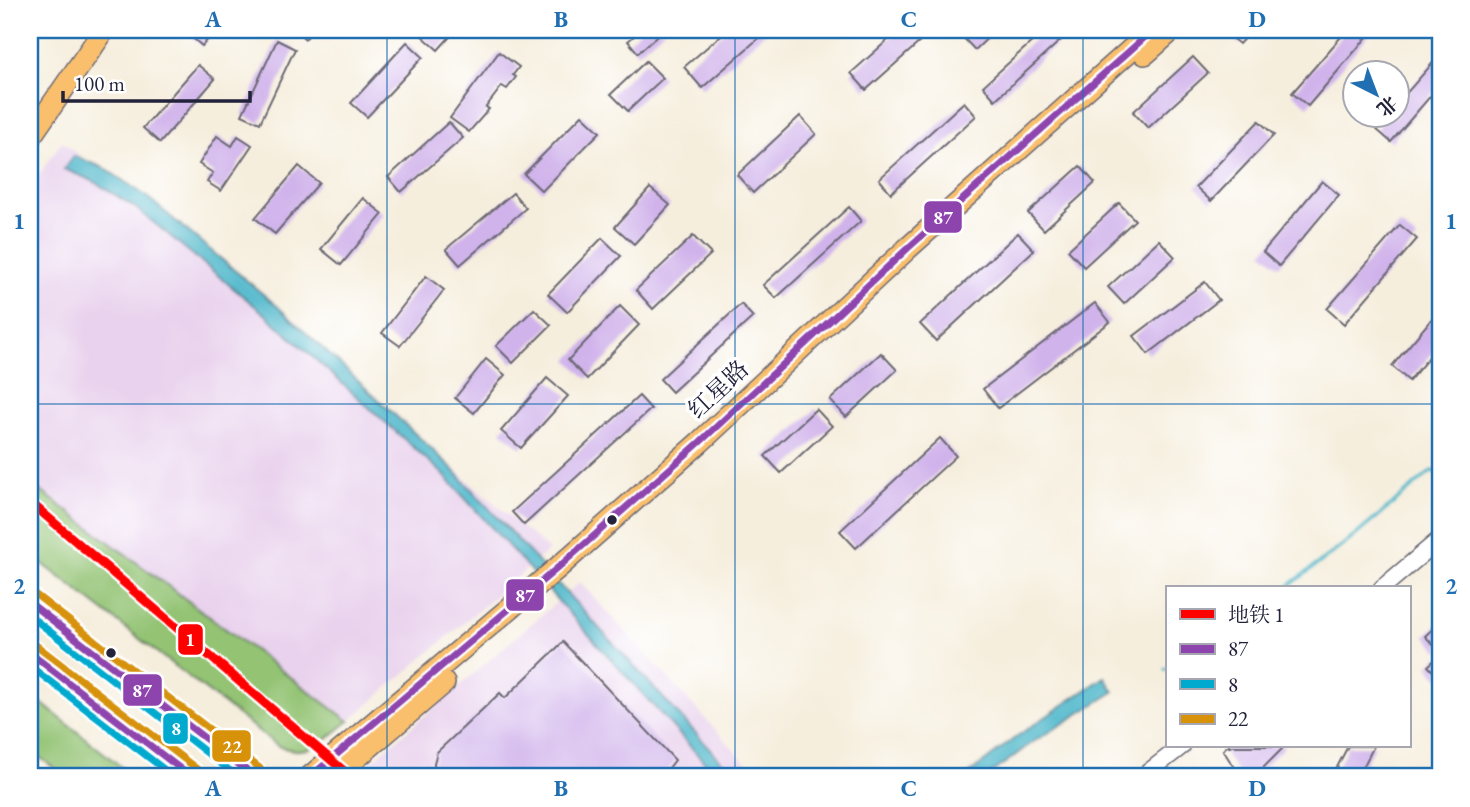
<svg xmlns="http://www.w3.org/2000/svg" width="1470" height="807" font-family="'EB Garamond','Noto Serif SC',serif">
  <style>
    .built { fill: #e9d2ed }
    .green { fill: #93c373; stroke: #5a7257; stroke-width: 2 }
    .water { fill: #4cb6c9; stroke: #376c82; stroke-width: 2 }
    .lines { fill: none; stroke-linecap: round; stroke-linejoin: round }
    .stream { stroke: #4cb6c9; stroke-width: 3.5 }
    .building { fill: #d0b3eb }
    .minor-casing { stroke: #6c6974; stroke-width: 19 }
    .major-casing { stroke: #6c6974; stroke-width: 24 }
    .minor { stroke: #fff; stroke-width: 16 }
    .major { stroke: #f9bf6d; stroke-width: 21 }
    .bus-1-casing { stroke: #fff; stroke-width: 12 }
    .bus-2-casing { stroke: #fff; stroke-width: 12 }
    .bus-3-casing { stroke: #fff; stroke-width: 12 }
    .bus-1 { stroke: #8e44ad; stroke-width: 7 }
    .bus-2 { stroke: #00a9ce; stroke-width: 7 }
    .bus-3 { stroke: #d79209; stroke-width: 7 }
    .metro-1-casing { stroke: #fff; stroke-width: 14 }
    .metro-1 { stroke: #f00; stroke-width: 9 }
    .grid { fill: none; stroke: #1f6fb2; stroke-width: 2; stroke-opacity: 0.55 }
    .bus-dot { fill: #22223b; stroke: #fff; stroke-width: 2.5 }
    .labels { text-anchor: middle; dominant-baseline: central; stroke-width: 7; stroke-linejoin: round; paint-order: stroke }
    .street-label { font-size: 24px; fill: #22223b; stroke: #fff }
    .line-badge { stroke: #fff; stroke-width: 2.5 }
    .badge-label { font-size: 19px; text-anchor: middle; font-weight: bold; fill: #fff }
    .neatline { fill: none; stroke: #1f6fb2; stroke-width: 2.5 }
    .grid-label { font-size: 23px; text-anchor: middle; font-weight: bold; fill: #1f6fb2 }
  </style>
  <rect width="100%" height="100%" fill="#fff"/>
  <filter id="ink" filterUnits="userSpaceOnUse"><feTurbulence type="fractalNoise" baseFrequency=".0143" numOctaves="2"/><feDisplacementMap in="SourceGraphic" scale="14" xChannelSelector="R" yChannelSelector="G"/><feConvolveMatrix kernelMatrix="1 2 1 2 8 2 1 2 1" color-interpolation-filters="sRGB"/></filter>
  <filter id="wash" filterUnits="userSpaceOnUse"><feTurbulence type="fractalNoise" baseFrequency=".00686" numOctaves="4" result="noise"/><feDisplacementMap in="SourceGraphic" scale="28" xChannelSelector="R" yChannelSelector="G"/><feGaussianBlur stdDeviation="1.57" result="paint"/><feColorMatrix in="noise" values="0 0 0 0 0 0 0 0 0 0 0 0 0 0 0 0 0 1.4 0 .05"/><feComposite in="paint" operator="in"/></filter>
  <g filter="url(#wash)">
    <rect width="100%" height="100%" fill="#f6eedd"/>
    <g class="built">
      <path d="M62,141L292,330L549,550L349,721L30,483V188Z"/>
      <path d="M580,582L759,777H378L365,767Z"/>
    </g>
    <g class="green">
      <path d="M30,483L349,721C324,740 311,759 278,746L30,554Z"/>
      <path d="M30,694L134,777H66L30,750Z"/>
    </g>
    <g class="water">
      <path d="M74,156L104,168L146,196L276,305L450,466L736,777H718L443,474L266,315L136,208L93,181L64,169Z"/>
      <path d="M1105,677L1114,692L1030,744L987,777H965L1020,734Z"/>
    </g>
    <g class="lines">
      <g class="stream">
        <path d="M1286,588L1351,539L1432,471L1440,473"/>
        <path d="M1165,669H1167"/>
      </g>
    </g>
    <g id="blocks">
      <g class="building">
        <path d="M189,30H216L202,46L187,33Z"/>
        <path d="M296,30H314L305,39Z"/>
        <path d="M425,30H456L438,50L421,35Z"/>
        <path d="M641,30H664L638,53L628,41Z"/>
        <path d="M727,30H768L702,88L684,67Z"/>
        <path d="M899,30H929L931,32L866,90L851,73Z"/>
        <path d="M956,30H996L975,50Z"/>
        <path d="M1045,30H1072L995,100L983,86Z"/>
        <path d="M1222,30H1252L1239,44Z"/>
        <path d="M1347,30H1373L1308,106L1292,93Z"/>
        <path d="M277,40L295,49L260,123L242,115Z"/>
        <path d="M407,42L423,57L367,117L351,103Z"/>
        <path d="M499,52L519,67L513,75L516,77L507,89L502,86L486,107L489,109L469,132L450,118Z"/>
        <path d="M1193,57L1208,73L1148,128L1133,112Z"/>
        <path d="M1437,58L1440,60V85L1391,142L1376,129L1388,116H1396V105Z"/>
        <path d="M646,61L663,78L628,111L611,94Z"/>
        <path d="M198,65L215,79L160,143L143,128Z"/>
        <path d="M964,102L976,116L891,193L879,179Z"/>
        <path d="M582,115L600,132L542,191L524,174Z"/>
        <path d="M800,116L816,134L753,193L737,175Z"/>
        <path d="M1259,121L1274,135L1211,201L1196,187Z"/>
        <path d="M449,122L463,138L401,192L388,177Z"/>
        <path d="M217,136L232,146L238,136L252,145L221,191L207,182L213,173L199,164Z"/>
        <path d="M299,166L319,183L275,234L255,218Z"/>
        <path d="M1080,166L1095,183L1044,230L1028,213Z"/>
        <path d="M1322,181L1339,195L1279,266L1263,252Z"/>
        <path d="M650,188L670,205L634,244L615,227Z"/>
        <path d="M513,193L526,208L460,265L446,249Z"/>
        <path d="M363,198L383,214L341,265L321,249Z"/>
        <path d="M1119,203L1135,220L1084,267L1068,250Z"/>
        <path d="M849,207L861,221L776,298L763,285Z"/>
        <path d="M1400,225L1417,239L1344,324L1327,309Z"/>
        <path d="M1018,233L1034,250L936,341L920,324Z"/>
        <path d="M693,236L711,254L653,309L636,290Z"/>
        <path d="M602,238L621,256L567,312L548,294Z"/>
        <path d="M1159,240L1175,257L1124,304L1108,287Z"/>
        <path d="M426,276L444,290L400,346L382,333Z"/>
        <path d="M1205,282L1219,300L1148,354L1134,336Z"/>
        <path d="M1095,303L1110,322L998,408L983,389Z"/>
        <path d="M741,304L753,317L672,392L660,379Z"/>
        <path d="M620,306L639,325L587,379L568,360Z"/>
        <path d="M534,309L551,325L513,363L496,346Z"/>
        <path d="M1440,309V344L1409,381L1392,366Z"/>
        <path d="M881,353L897,370L846,417L830,400Z"/>
        <path d="M486,359L505,375L474,413L455,398Z"/>
        <path d="M547,378L568,396L521,448L501,431Z"/>
        <path d="M639,396L651,409L524,525L512,512Z"/>
        <path d="M816,409L832,426L781,473L765,456Z"/>
        <path d="M940,438L956,456L856,548L840,531Z"/>
        <path d="M1440,622V652L1425,636Z"/>
        <path d="M563,642L675,760L662,777H435L434,763L437,752L500,693L505,698Z"/>
        <path d="M1440,655V679L1428,666Z"/>
        <path d="M1227,746H1285L1254,777H1240L1223,750Z"/>
        <path d="M1348,746H1374L1358,777H1332Z"/>
      </g>
    </g>
  </g>
  <g filter="url(#ink)">
    <use href="#blocks" fill-opacity="0" stroke="#6c6974" stroke-width="2"/>
    <g class="lines">
      <defs>
        <g id="minor">
          <path d="M1382,588L1440,539"/>
          <path d="M1142,777L1182,746"/>
        </g>
        <g id="major">
          <path d="M1145,54L1172,30"/>
          <path d="M30,137L104,30"/>
          <path d="M30,603L255,777"/>
          <path d="M30,653L191,777"/>
          <path d="M310,777L561,565L700,442L908,248L1153,30"/>
          <path d="M334,777L444,683"/>
        </g>
      </defs>
      <use href="#minor" class="minor-casing"/>
      <use href="#major" class="major-casing"/>
      <use href="#minor" class="minor"/>
      <use href="#major" class="major"/>
      <defs>
        <g id="bus-1">
          <path d="M30,603L255,777"/>
          <path d="M30,653L191,777"/>
          <path d="M310,777L561,565L700,442L908,248L1153,30"/>
        </g>
        <g id="bus-2">
          <path d="M30,616L238,777"/>
          <path d="M30,666L174,777"/>
        </g>
        <g id="bus-3">
          <path d="M36,595L261,769"/>
          <path d="M36,645L197,769"/>
        </g>
      </defs>
      <use href="#bus-1" class="bus-1-casing"/>
      <use href="#bus-2" class="bus-2-casing"/>
      <use href="#bus-3" class="bus-3-casing"/>
      <use href="#bus-1" class="bus-1"/>
      <use href="#bus-2" class="bus-2"/>
      <use href="#bus-3" class="bus-3"/>
      <defs>
        <path id="metro-1" d="M30,502L351,777"/>
      </defs>
      <use href="#metro-1" class="metro-1-casing"/>
      <use href="#metro-1" class="metro-1"/>
    </g>
  </g>
  <path class="grid" d="M387,30V777M735,30V777M1083,30V777M30,404H1440"/>
  <g class="bus-dot">
    <circle cx="612" cy="520" r="6"/>
    <circle cx="111" cy="653" r="6"/>
  </g>
  <g class="labels">
    <g class="street-label">
      <text transform="translate(718 389) rotate(-43)">红星路</text>
    </g>
  </g>
  <g class="line-badge">
    <rect x="923" y="200" width="40" height="34" rx="7" fill="#8e44ad"/>
    <rect x="505" y="578" width="40" height="34" rx="7" fill="#8e44ad"/>
    <rect x="177" y="623" width="27" height="33" rx="7" fill="#f00"/>
    <rect x="122" y="673" width="41" height="34" rx="7" fill="#8e44ad"/>
    <rect x="162" y="712" width="27" height="33" rx="7" fill="#00a9ce"/>
    <rect x="211" y="729" width="41" height="34" rx="7" fill="#d79209"/>
  </g>
  <g class="badge-label">
    <text x="943" y="224">87</text>
    <text x="525" y="602">87</text>
    <text x="190" y="646">1</text>
    <text x="142" y="697">87</text>
    <text x="176" y="735">8</text>
    <text x="232" y="753">22</text>
  </g>
  <rect width="1470" height="807" fill="none" stroke="#fff" stroke-width="77"/>
  <rect x="1166" y="586" width="245" height="161" fill="#ffffff" stroke="#a7a7b1" stroke-width="2"/>
  <rect x="1180" y="609" width="35" height="10" fill="#ff0000" stroke="#a7a7b1" stroke-width="2"/>
  <text x="1228" y="622" font-size="21" fill="#22223b">地铁 1</text>
  <rect x="1180" y="644" width="35" height="10" fill="#8e44ad" stroke="#a7a7b1" stroke-width="2"/>
  <text x="1228" y="656" font-size="21" fill="#22223b">87</text>
  <rect x="1180" y="679" width="35" height="10" fill="#00a9ce" stroke="#a7a7b1" stroke-width="2"/>
  <text x="1228" y="692" font-size="21" fill="#22223b">8</text>
  <rect x="1180" y="714" width="35" height="10" fill="#d79209" stroke="#a7a7b1" stroke-width="2"/>
  <text x="1228" y="726" font-size="21" fill="#22223b">22</text>
  <g transform="translate(1376 94) rotate(138)"><circle r="33" fill="#ffffff" stroke="#a7a7b1" stroke-width="2"/>
  <path d="M0-5L12 26L0 18L-12 26Z" fill="#1f6fb2"/>
  <text y="-10" font-size="19" font-weight="bold" text-anchor="middle" fill="#22223b">北</text>
  </g>
  <path d="M63 91v10h187v-10" fill="none" stroke="#22223b" stroke-width="3.5"/>
  <text x="74" y="91" font-size="21" fill="#22223b" stroke="#ffffff" stroke-width="5" paint-order="stroke">100 m</text>
  <rect x="38" y="38" width="1394" height="730" class="neatline"/>
  <g class="grid-label">
    <text x="213" y="27">A</text>
    <text x="561" y="27">B</text>
    <text x="909" y="27">C</text>
    <text x="1257" y="27">D</text>
    <text x="19" y="229">1</text>
    <text x="1451" y="229">1</text>
    <text x="19" y="594">2</text>
    <text x="1451" y="594">2</text>
    <text x="213" y="796">A</text>
    <text x="561" y="796">B</text>
    <text x="909" y="796">C</text>
    <text x="1257" y="796">D</text>
  </g>
</svg>
